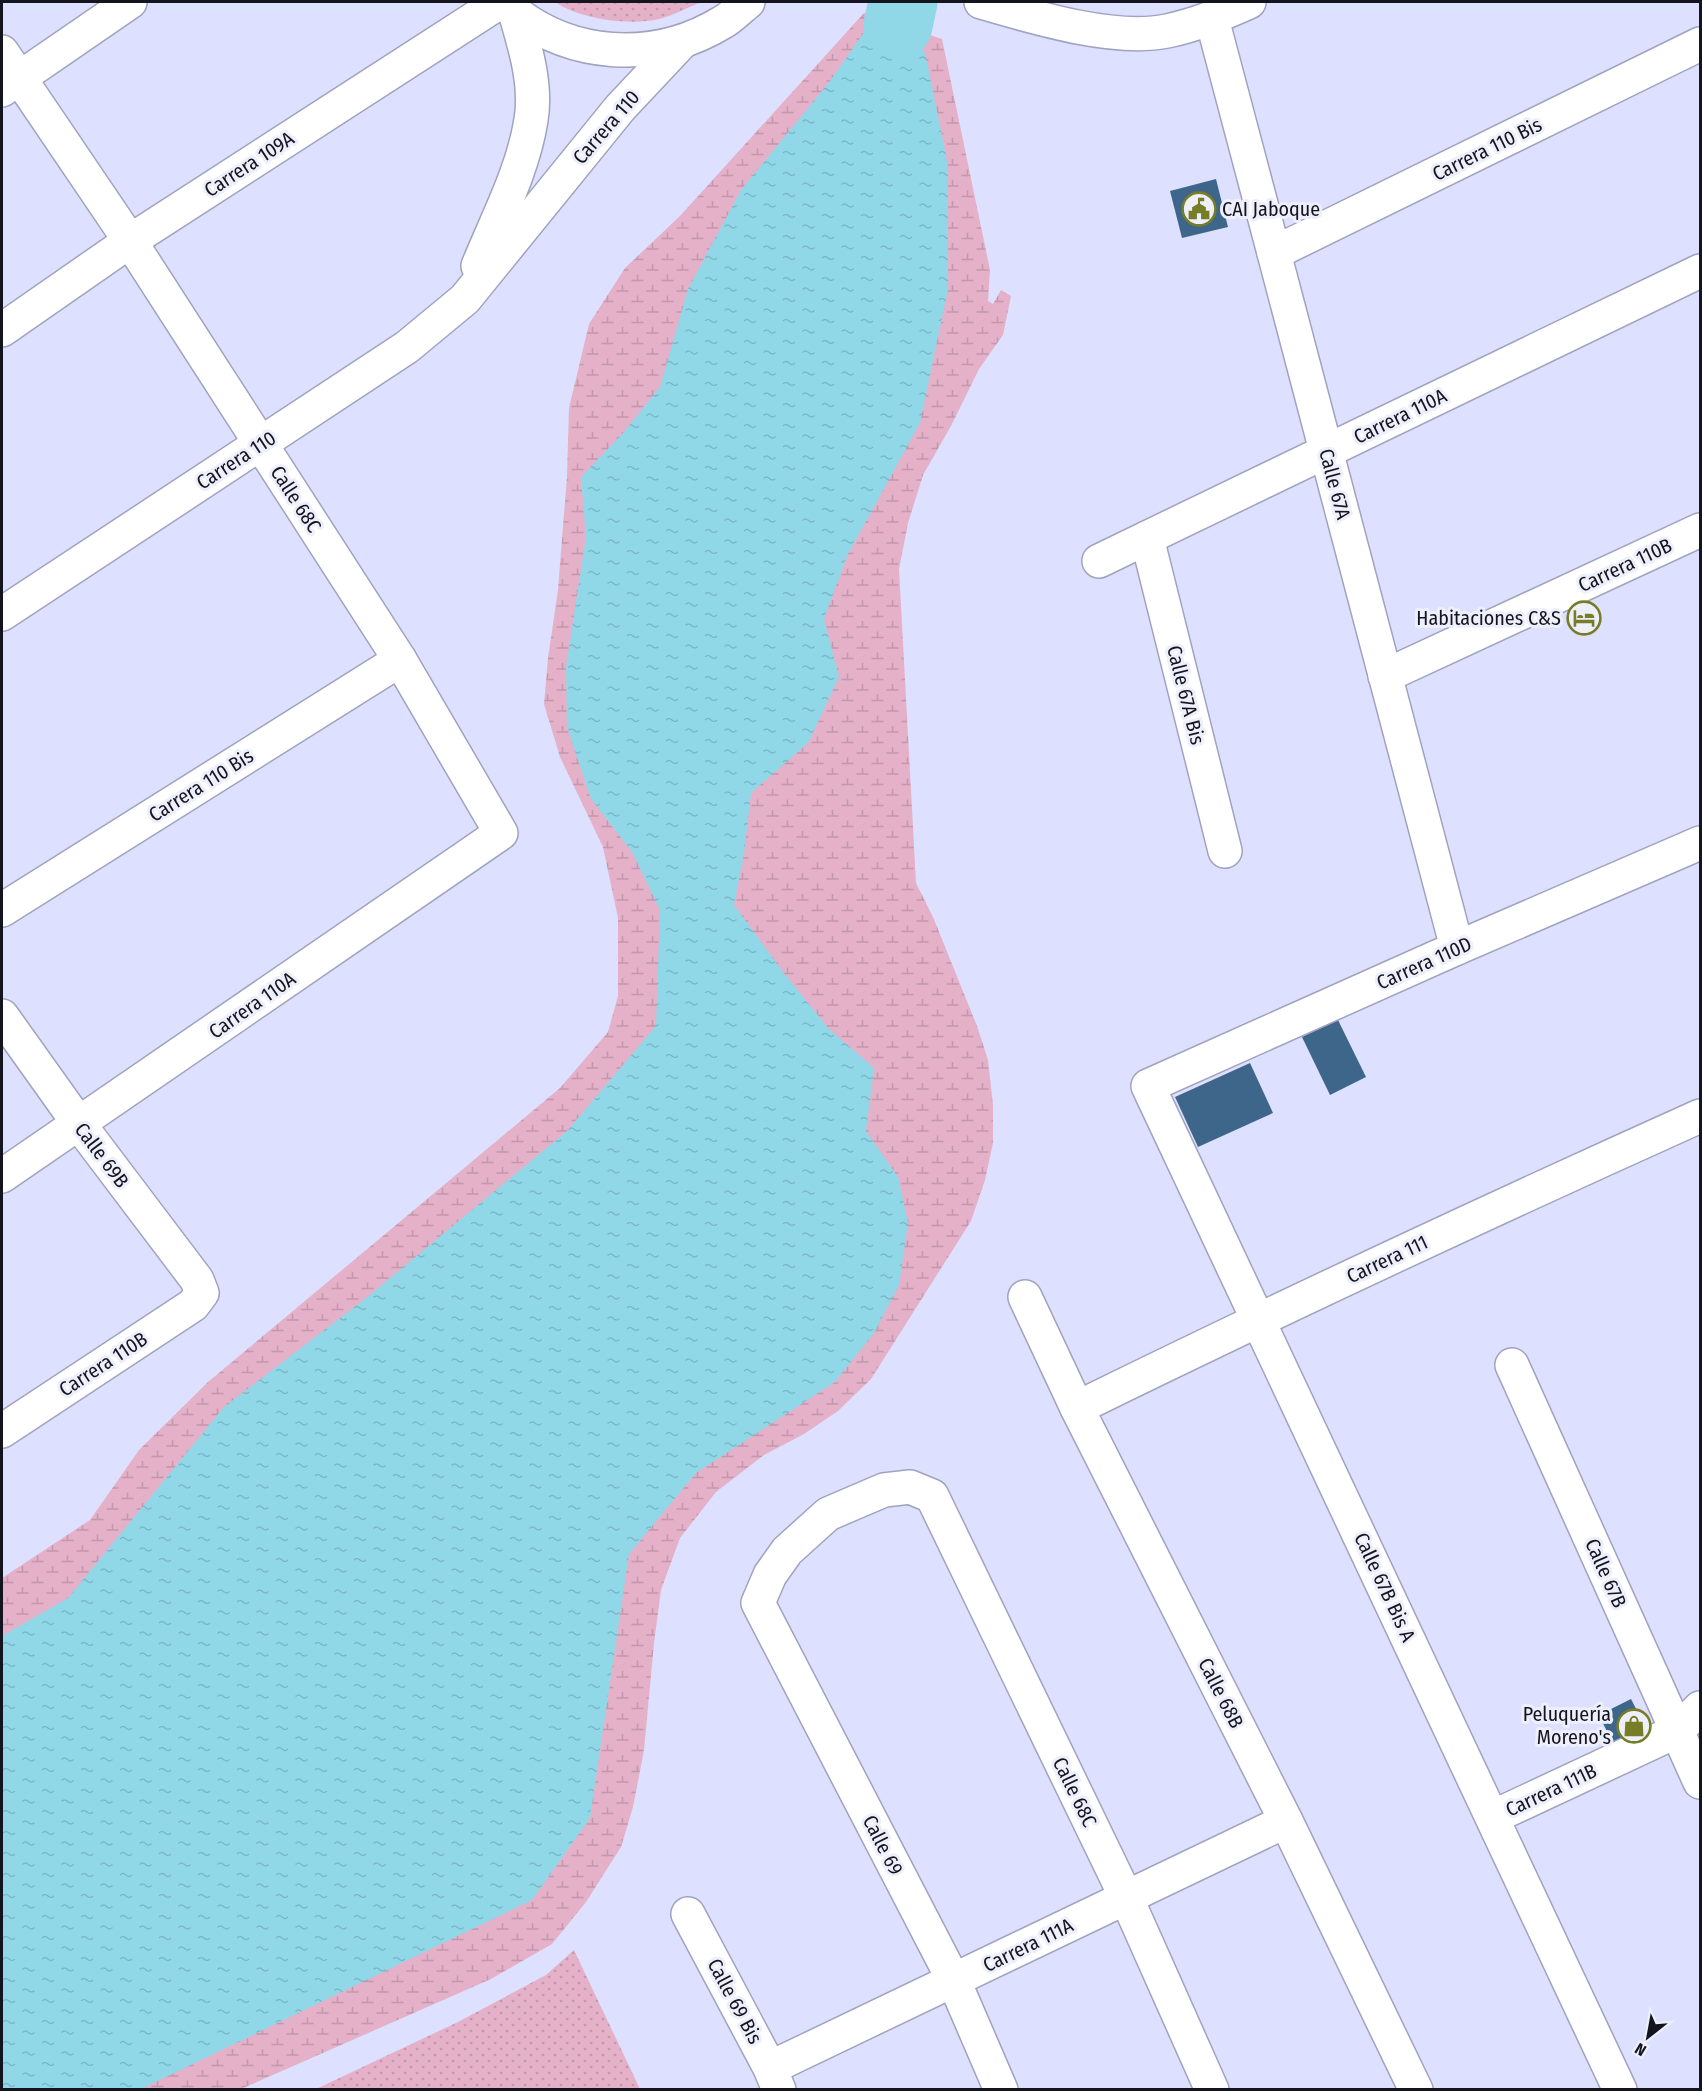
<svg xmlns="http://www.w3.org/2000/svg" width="1702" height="2091" font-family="'Fira Sans Condensed',sans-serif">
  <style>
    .wetland { fill: url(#wetland-marsh) }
    .park { fill: url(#park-dots) }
    .water { fill: url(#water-ripples) }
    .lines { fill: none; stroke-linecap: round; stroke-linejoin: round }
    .river { stroke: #90d8e8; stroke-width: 69 }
    .building { fill: #3e668b }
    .minor-casing { stroke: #a0a3bf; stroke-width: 36 }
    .tertiary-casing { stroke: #a0a3bf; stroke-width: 36 }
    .minor { stroke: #fff; stroke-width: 33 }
    .tertiary { stroke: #fff; stroke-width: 33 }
    .labels { text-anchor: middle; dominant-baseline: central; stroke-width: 6; stroke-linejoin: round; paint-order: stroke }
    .street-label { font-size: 20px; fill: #13141e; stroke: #edeffb }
    .poi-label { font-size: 20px; fill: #13141e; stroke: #edeffb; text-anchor: end }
  </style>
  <defs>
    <pattern id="wetland-marsh" width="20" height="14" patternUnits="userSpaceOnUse" patternTransform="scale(1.5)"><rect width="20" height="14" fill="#e4b1c9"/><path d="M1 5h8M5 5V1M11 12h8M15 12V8" fill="none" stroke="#c397ac"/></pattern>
    <pattern id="park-dots" width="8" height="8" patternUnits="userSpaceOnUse" patternTransform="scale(1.5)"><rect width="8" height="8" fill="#e4b1c9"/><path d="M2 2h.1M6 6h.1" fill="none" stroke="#c397ac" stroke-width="1.8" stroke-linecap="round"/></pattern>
    <pattern id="water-ripples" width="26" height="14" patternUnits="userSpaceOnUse" patternTransform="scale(1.5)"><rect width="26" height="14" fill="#90d8e8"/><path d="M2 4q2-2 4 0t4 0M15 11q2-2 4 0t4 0" fill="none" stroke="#7bb8c7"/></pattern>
  </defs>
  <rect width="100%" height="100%" fill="#dde0fe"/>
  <path class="wetland" d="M864,13L942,39L990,270L988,301L993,304L1001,290L1011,296L1003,335L979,369L951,426L923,475L908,523L899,569L916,883L933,917L977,1026L988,1060L993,1105V1143L985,1180L971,1221L871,1379L838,1411L804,1434L764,1455L716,1492L680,1538L661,1590L654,1643L644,1750L633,1807L621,1847L586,1902L552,1944L491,1979L241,2089L2,2090V1578L90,1520L139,1450L208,1382L560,1088L608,1032L618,996V918L603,847L560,757L544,704L548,658L558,590L567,476L569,408L589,324L625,268L680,216Z"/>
  <g class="park">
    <path d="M555,2H702C688,7 673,16 659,19C629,26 580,19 555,2Z"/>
    <path d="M574,1950L640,2089H316L458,2022L546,1975Z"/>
  </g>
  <path class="water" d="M865,31L925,52L948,166V289L920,423L847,556L824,619L839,677L808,743L751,793L744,853L734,905L783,972L829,1029L874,1068L866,1131L898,1177L908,1223L899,1285L874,1333L835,1382L696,1473L629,1554L590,1818L532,1900L141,2089H2V1636L68,1598L224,1407L366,1298L567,1131L656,1026L660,910L632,852L591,799L567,727L566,667L586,537L581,477L623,433L660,387L688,289L741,190L830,81Z"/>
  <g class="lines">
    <path class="river" d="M898,25L903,2"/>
  </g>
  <g class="building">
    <path d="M1216,179L1228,227L1182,238L1170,191Z"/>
    <path d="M1338,1020L1366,1077L1330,1095L1302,1037Z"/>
    <path d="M1250,1063L1273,1113L1198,1147L1175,1097Z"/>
    <path d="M1631,1699L1649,1734L1616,1750L1599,1715Z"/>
  </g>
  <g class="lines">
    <defs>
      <g id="minor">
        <path d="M2,52L130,241L400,660L501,833L2,1176"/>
        <path d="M2,90L130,2"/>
        <path d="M1274,253L1457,948"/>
        <path d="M2,330L130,241L500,2"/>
        <path d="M1147,538L1225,851"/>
        <path d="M1099,561L1700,271"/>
        <path d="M1385,676L1700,530"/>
        <path d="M2,910L400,660"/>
        <path d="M2,1016L79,1124L197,1280L202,1293L193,1305L2,1431"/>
        <path d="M1025,1297L1077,1408L1286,1821L1416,2090"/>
        <path d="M1077,1408C1283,1307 1491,1210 1700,1116"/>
        <path d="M1493,1817L1677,1731L1512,1365"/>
        <path d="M688,1914L770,2068L779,2090"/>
        <path d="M770,2068L1286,1821"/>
        <path d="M1001,2090L954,1981L758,1603L770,1575L787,1551L828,1514L884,1490L910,1487L932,1496L1126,1897L1212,2090"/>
        <path d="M1620,2090L1148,1086L1457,948L1700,843"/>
      </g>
      <g id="tertiary">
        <path d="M981,2C1033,17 1114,42 1167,31C1196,25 1222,14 1249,2"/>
        <path d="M506,5C568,59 654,64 723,22C732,17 740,8 748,2"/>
        <path d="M1212,19L1274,253L1700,44"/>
        <path d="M478,266C497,219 523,171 531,120C537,84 525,47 515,12"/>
        <path d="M2,614L407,347L465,299L620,108L682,42"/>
        <path d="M1700,1708L1677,1731L1700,1782"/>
      </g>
    </defs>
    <use href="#minor" class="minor-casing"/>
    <use href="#tertiary" class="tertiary-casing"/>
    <use href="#minor" class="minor"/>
    <use href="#tertiary" class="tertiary"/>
  </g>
  <defs>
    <symbol id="civic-ring" viewBox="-11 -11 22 22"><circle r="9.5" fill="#edeffb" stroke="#777c26" stroke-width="1.5"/><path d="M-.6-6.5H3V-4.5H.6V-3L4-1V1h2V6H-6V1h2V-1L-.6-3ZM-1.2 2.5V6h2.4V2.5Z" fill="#777c26"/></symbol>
    <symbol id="hotel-ring" viewBox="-11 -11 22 22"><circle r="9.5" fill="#edeffb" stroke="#777c26" stroke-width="1.5"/><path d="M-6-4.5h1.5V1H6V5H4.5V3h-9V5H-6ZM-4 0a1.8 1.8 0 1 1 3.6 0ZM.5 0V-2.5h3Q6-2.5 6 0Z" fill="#777c26"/></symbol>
    <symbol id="shop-ring" viewBox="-11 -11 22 22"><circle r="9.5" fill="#edeffb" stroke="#777c26" stroke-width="1.5"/><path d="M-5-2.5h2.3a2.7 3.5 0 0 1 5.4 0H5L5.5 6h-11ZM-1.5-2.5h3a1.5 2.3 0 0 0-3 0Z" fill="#777c26"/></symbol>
  </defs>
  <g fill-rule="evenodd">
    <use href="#civic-ring" x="1180" y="190" width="38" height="38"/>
    <use href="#hotel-ring" x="1565" y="599" width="38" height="38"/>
    <use href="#shop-ring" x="1615" y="1707" width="38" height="38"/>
  </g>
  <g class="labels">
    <g class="street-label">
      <text transform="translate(606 127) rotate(-49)">Carrera 110</text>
      <text transform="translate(1487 149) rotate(-26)">Carrera 110 Bis</text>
      <text transform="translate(249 164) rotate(-33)">Carrera 109A</text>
      <text transform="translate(1400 416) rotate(-26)">Carrera 110A</text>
      <text transform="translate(236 460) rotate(-33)">Carrera 110</text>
      <text transform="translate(1335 484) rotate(75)">Calle 67A</text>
      <text transform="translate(296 499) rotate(57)">Calle 68C</text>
      <text transform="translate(1625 565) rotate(-25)">Carrera 110B</text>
      <text transform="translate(1186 695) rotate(76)">Calle 67A Bis</text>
      <text transform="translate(201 785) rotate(-32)">Carrera 110 Bis</text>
      <text transform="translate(1424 963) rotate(-24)">Carrera 110D</text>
      <text transform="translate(252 1005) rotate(-35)">Carrera 110A</text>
      <text transform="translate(102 1155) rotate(53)">Calle 69B</text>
      <text transform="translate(1387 1259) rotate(-25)">Carrera 111</text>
      <text transform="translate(103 1364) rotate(-33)">Carrera 110B</text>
      <text transform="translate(1606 1573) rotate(66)">Calle 67B</text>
      <text transform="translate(1385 1587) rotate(65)">Calle 67B Bis A</text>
      <text transform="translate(1221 1693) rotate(63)">Calle 68B</text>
      <text transform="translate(1551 1790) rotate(-25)">Carrera 111B</text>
      <text transform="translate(1075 1792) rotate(64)">Calle 68C</text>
      <text transform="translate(883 1845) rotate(63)">Calle 69</text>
      <text transform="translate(1028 1945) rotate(-26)">Carrera 111A</text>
      <text transform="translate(735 2001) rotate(62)">Calle 69 Bis</text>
    </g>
    <g class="poi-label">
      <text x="1222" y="209" text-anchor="start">CAI Jaboque</text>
      <text x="1561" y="618">Habitaciones C&amp;S</text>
      <text x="1611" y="1714">Peluquería<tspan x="1611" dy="23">Moreno's</tspan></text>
    </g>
  </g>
  <rect width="1702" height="2091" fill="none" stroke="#13141e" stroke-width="6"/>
  <g transform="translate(1648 2037) rotate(211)" stroke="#edeffb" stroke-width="4.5" paint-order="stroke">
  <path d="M0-4.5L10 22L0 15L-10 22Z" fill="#13141e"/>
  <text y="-9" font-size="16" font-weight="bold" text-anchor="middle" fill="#13141e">N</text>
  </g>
</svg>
